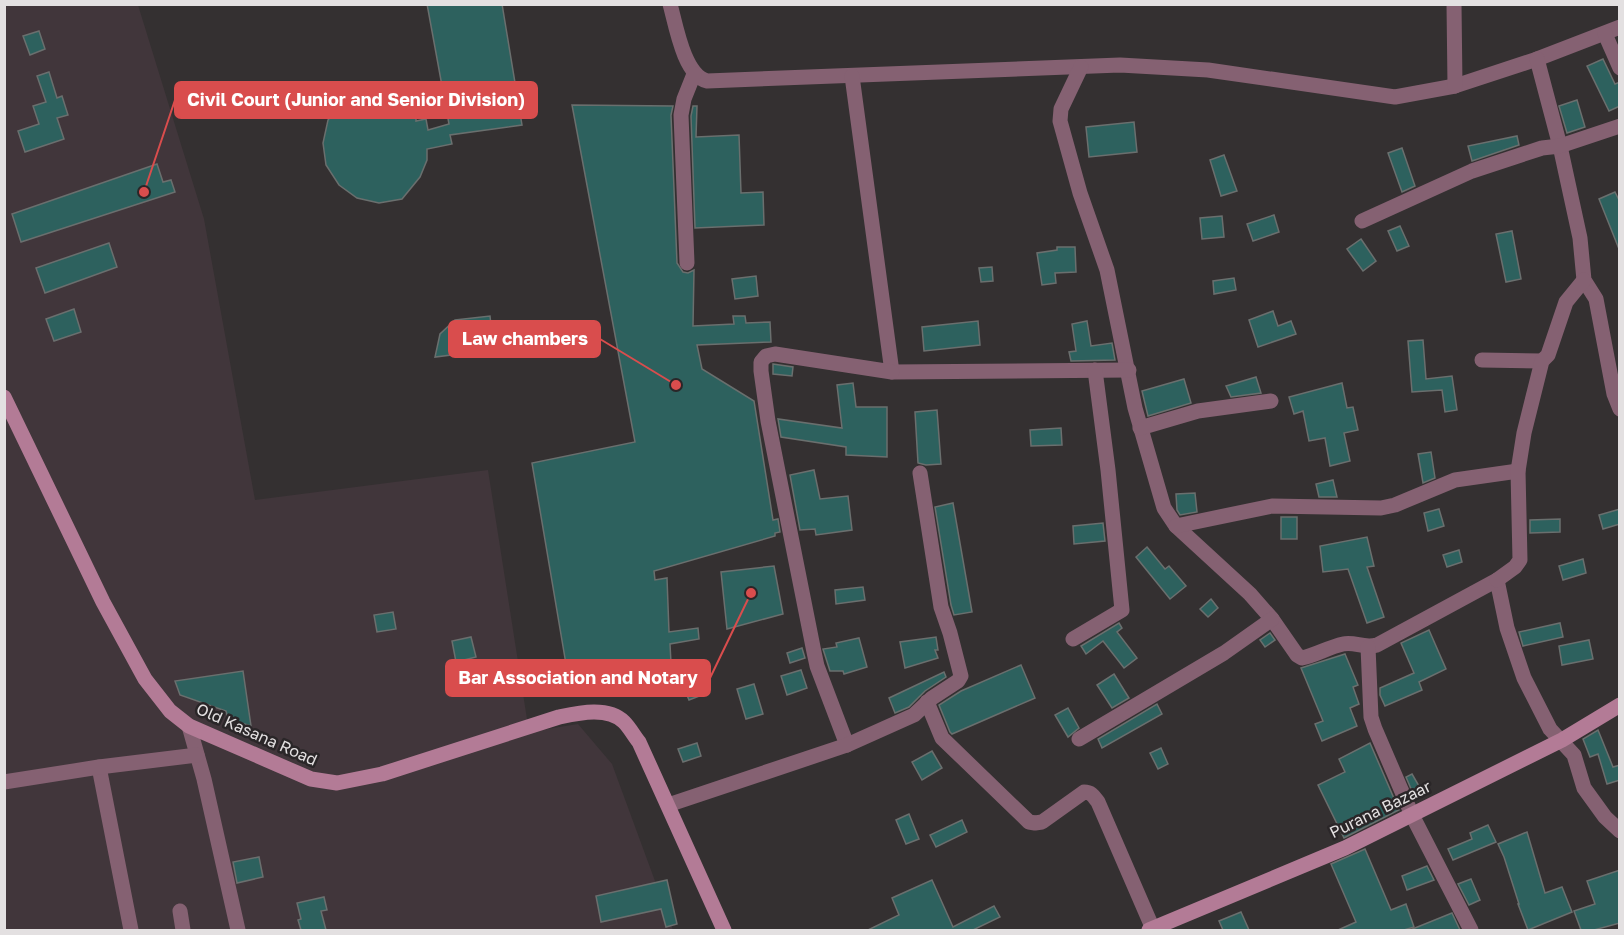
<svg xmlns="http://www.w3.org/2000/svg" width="1624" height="935" font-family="'Golos Text',sans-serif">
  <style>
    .built { fill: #41363b }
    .building { fill: #2d615e; stroke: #6a6f6e; stroke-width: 1.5 }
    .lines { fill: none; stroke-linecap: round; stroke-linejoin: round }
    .street { stroke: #856172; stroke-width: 15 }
    .secondary { stroke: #b37b96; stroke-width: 15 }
    .labels { text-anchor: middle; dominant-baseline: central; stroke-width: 5; stroke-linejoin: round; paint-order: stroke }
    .street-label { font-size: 16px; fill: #e3e0e1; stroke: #2a2628 }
    .leader { fill: none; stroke: #d94d4d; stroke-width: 2 }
    .callout-dot { fill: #d94d4d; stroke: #2a2628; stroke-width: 2 }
    .callout { fill: #d94d4d; stroke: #d94d4d; stroke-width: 2 }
    .callout-label { font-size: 18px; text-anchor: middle; font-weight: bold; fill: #fff }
  </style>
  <rect width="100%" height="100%" fill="#343031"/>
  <path class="built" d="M5,5H138L204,219L255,500L488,470L529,732L578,724L612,764L673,930H5Z"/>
  <g class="building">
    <path d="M427,4H502L522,125L450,135L452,144L427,149V160L420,177L402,199L379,203L357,198L339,185L326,165L323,143L328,120L341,102L361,89L384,86L405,98L416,109V121L426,119L428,130L449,124Z"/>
    <path d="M39,31L45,49L30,55L23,36Z"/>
    <path d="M1603,59L1615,84L1620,82V106L1609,111L1587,66Z"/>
    <path d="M49,72L57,98L62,96L68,115L57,118L64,139L25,152L18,131L39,124L33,106L46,102L37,76Z"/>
    <path d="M1577,100L1585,127L1567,133L1559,106Z"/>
    <path d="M572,105L673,106L671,115L677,263L683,272L688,273L694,270L693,326L734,324L733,316H745L746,323L770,322L771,342L697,345L702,369L754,401L773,520L778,519L780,532L775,533V536L654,571L655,580L667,578L669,632L698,628L699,639L670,644L671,663L568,676L532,463L635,442Z"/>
    <path d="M693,106H697L696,137L739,135L741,193L763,192L764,225L695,228L691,116Z"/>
    <path d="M1134,122L1137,152L1089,157L1086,127Z"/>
    <path d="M1517,136L1519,145L1472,161L1468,146Z"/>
    <path d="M1402,148L1415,186L1402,192L1388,153Z"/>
    <path d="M1224,155L1237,191L1221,196L1210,160Z"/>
    <path d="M157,164L163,182L171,180L175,192L21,242L12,214Z"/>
    <path d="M1615,192L1620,202L1619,249L1599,199Z"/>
    <path d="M1274,215L1279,232L1253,241L1247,224Z"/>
    <path d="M1222,216L1224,237L1202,239L1200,218Z"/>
    <path d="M1400,226L1409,246L1397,251L1388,231Z"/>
    <path d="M1512,231L1521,279L1506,282L1496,234Z"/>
    <path d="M1361,239L1376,261L1363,271L1347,249Z"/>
    <path d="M109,243L117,267L45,293L36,268Z"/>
    <path d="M1057,247H1075L1076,272L1055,273L1056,283L1042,285L1037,253L1057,250Z"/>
    <path d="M992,267L993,281L981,282L979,268Z"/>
    <path d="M756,276L758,296L735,299L732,279Z"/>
    <path d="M1234,278L1236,290L1214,294L1213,281Z"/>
    <path d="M74,309L81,332L54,341L46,319Z"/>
    <path d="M1273,311L1278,326L1291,321L1296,334L1258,347L1249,320Z"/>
    <path d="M490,316L493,344L468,347L467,353L435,357L440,334L455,320Z"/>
    <path d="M978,321L980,345L924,351L922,327Z"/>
    <path d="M1087,321L1091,346L1112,343L1115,360L1071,361L1069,352L1076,351L1072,324Z"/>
    <path d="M1423,340L1426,379L1452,376L1457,410L1445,412L1442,390L1412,392L1408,341Z"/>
    <path d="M773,364L793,367L792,376L773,374Z"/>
    <path d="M1256,377L1261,393L1231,397L1226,386Z"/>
    <path d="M1184,379L1191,403L1148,416L1142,391Z"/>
    <path d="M853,383L856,407H887V457L846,455V447L781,437L778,419L842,428L837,385Z"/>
    <path d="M1342,383L1347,408L1353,407L1358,430L1344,433L1350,461L1330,466L1325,438L1309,441L1303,411L1294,414L1289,397Z"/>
    <path d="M937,410L941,464L926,465L918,463L915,412Z"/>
    <path d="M1061,428L1062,445L1031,446L1030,430Z"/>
    <path d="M1431,452L1435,478L1423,483L1418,454Z"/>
    <path d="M814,470L820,499L848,496L852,530L816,535L815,529L800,530L790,475Z"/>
    <path d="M1333,480L1337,497H1319L1316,484Z"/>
    <path d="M1195,493L1197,512L1180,515L1177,510L1176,494Z"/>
    <path d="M953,503L972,612L954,615L951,605L935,507Z"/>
    <path d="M1439,509L1444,526L1428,531L1424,513Z"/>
    <path d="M1620,509V524L1603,529L1599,515Z"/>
    <rect x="1281" y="517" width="16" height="22"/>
    <path d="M1560,519V532L1530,533V520Z"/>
    <path d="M1103,523L1105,541L1074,544L1073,526Z"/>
    <path d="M1367,537L1374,566L1367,567L1384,617L1367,623L1348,569L1323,572L1320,546Z"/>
    <path d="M1147,547L1165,569L1169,566L1186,586L1170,599L1136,557Z"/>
    <path d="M1459,550L1462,562L1447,567L1443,555Z"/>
    <path d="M1583,559L1586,573L1563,580L1559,566Z"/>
    <path d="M774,566L783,614L727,629L721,572Z"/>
    <path d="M863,587L865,600L836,604L835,590Z"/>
    <path d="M1211,599L1218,608L1208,617L1200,609Z"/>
    <path d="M393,612L396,629L377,632L374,615Z"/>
    <path d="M1119,623L1122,628L1117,632L1137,658L1124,668L1103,641L1086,654L1081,646Z"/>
    <path d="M1560,623L1563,637L1523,646L1519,632Z"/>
    <path d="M1429,630L1446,669L1419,682L1422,690L1385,706L1380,695V688L1414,673L1401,643Z"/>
    <path d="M1270,633L1275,640L1265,647L1260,640Z"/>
    <path d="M471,637L476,657L456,662L452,641Z"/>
    <path d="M936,637L938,650H935L938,658L905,668L900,642Z"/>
    <path d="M859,638L867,667L844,674L843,671H830L823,649L837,647L836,643Z"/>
    <path d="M1589,640L1593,659L1562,665L1559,646Z"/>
    <path d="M802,648L805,658L790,663L787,653Z"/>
    <path d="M1345,654L1358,685L1353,687L1359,704L1350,708L1357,726L1322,741L1315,724L1323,721L1301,668Z"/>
    <path d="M694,660L707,693L689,700L676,668Z"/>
    <path d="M1021,665L1035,698L952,734L950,732L939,705L961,691Z"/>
    <path d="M801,670L807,688L787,695L781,676Z"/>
    <path d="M243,671L251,726L228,719L226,711L180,695L175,681Z"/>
    <path d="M944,672L946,677L925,691L909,707L895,713L889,698Z"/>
    <path d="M1114,674L1129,698L1112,708L1097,685Z"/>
    <path d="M754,684L763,714L746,719L737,689Z"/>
    <path d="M1157,704L1162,714L1102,748L1098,739Z"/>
    <path d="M1068,708L1079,728L1068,737L1055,715Z"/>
    <path d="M1598,730L1613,767L1620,765V780L1607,784L1598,754L1590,757L1583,739Z"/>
    <path d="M697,743L701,756L683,762L678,749Z"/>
    <path d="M1370,743L1399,810L1344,838L1318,785L1345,772L1339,759Z"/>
    <path d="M1161,748L1168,764L1158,769L1150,753Z"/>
    <path d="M932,751L942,768L922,780L912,762Z"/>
    <path d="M1412,774L1419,786L1412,791L1406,777Z"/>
    <path d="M909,814L919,839L906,844L896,820Z"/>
    <path d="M962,820L967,832L936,847L930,835Z"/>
    <path d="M1488,825L1496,842L1453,860L1448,849L1472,839L1470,833Z"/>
    <path d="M1527,832L1545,893L1562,887L1572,912L1528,930L1518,904H1519L1504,857L1498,844Z"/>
    <path d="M1365,849L1391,910L1406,904L1414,927L1404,930H1338L1356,922L1331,864Z"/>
    <path d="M259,857L263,877L237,883L233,862Z"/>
    <path d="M1427,866L1434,880L1407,890L1402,876Z"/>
    <path d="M1620,870V923L1594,930H1581L1574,911L1595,904L1587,881Z"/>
    <path d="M1471,879L1480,900L1469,905L1458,884Z"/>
    <path d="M667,880L677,924L666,927L661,909L601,922L596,896Z"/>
    <path d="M932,880L953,927L994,906L1000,917L973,930H868L899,915L892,898Z"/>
    <path d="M324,897L327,910L321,911L326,930H301L298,920L301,919L297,903Z"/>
    <path d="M1241,912L1249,930H1223L1219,921Z"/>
    <path d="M1452,913L1460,930H1410Z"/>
  </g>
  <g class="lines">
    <g class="street">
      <path d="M670,4C676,26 684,75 707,81L1120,65L1208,70L1395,97L1455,86L1537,59L1620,27"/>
      <path d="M1454,4L1455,86"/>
      <path d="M1605,34L1620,68"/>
      <path d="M1537,59L1560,146L1580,238L1584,280L1596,299L1614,394L1620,409"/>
      <path d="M1081,67L1061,109L1060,121L1080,193L1107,270L1135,408L1164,508L1176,526L1250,594L1272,619L1297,655L1302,658C1316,655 1329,647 1343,644C1355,641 1363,649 1377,645L1497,580L1507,628L1524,678L1550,729L1574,755L1584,788L1605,817L1620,831"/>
      <path d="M852,76L892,372L1129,370"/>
      <path d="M1362,221L1472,171L1542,148L1560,146L1620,126"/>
      <path d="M687,263L681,115L684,99L694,74"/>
      <path d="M1482,360L1542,361"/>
      <path d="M1140,428L1198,411L1271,401"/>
      <path d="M1176,526L1272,506L1381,508L1395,505L1455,480L1518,471"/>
      <path d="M1497,580L1515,567L1520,560L1518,471L1524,433L1542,361L1548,355L1566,302L1584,280"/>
      <path d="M1073,639L1122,610L1108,470L1095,370"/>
      <path d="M1368,647L1371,717L1375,729L1412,815L1471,930"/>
      <path d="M927,702L942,738L1029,822L1035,823L1042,822L1084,792C1092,792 1094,797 1098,802L1153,929"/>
      <path d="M189,726L204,779L238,930"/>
      <path d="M1079,739L1224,653L1272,619"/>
      <path d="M847,745L817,666L814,652L768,421L761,371V362L766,356L775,354L892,372"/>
      <path d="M99,767L131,930"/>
      <path d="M4,782L99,767L197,755"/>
      <path d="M668,805L847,745L914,715L932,698L958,681L961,676L950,633L941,607L920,473"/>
      <path d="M180,911L183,930"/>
    </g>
    <g class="secondary">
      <path d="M4,397L103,602L145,679L170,711L189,726L311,779L337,783L382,774L559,717C578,713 608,706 624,722C630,728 634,736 639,742L724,930"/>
      <path d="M1149,930L1345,848L1562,740L1620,705"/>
    </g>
  </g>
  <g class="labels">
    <g class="street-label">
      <text transform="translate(257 734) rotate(24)">Old Kasana Road</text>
      <text transform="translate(1380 809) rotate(-26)">Purana Bazaar</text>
    </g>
  </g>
  <path class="leader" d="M144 192L175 100M676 385L600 339M751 593L710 678"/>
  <g class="callout-dot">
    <circle cx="144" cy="192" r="6"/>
    <circle cx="676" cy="385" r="6"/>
    <circle cx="751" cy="593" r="6"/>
  </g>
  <g class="callout">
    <rect x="175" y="82" width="362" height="36" rx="6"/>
    <rect x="449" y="321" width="151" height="36" rx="6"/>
    <rect x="446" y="660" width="264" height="36" rx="6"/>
  </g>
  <g class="callout-label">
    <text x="356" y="106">Civil Court (Junior and Senior Division)</text>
    <text x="525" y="345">Law chambers</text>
    <text x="578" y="684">Bar Association and Notary</text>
  </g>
  <rect width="1624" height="935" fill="none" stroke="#e3e0e1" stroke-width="12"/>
</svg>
